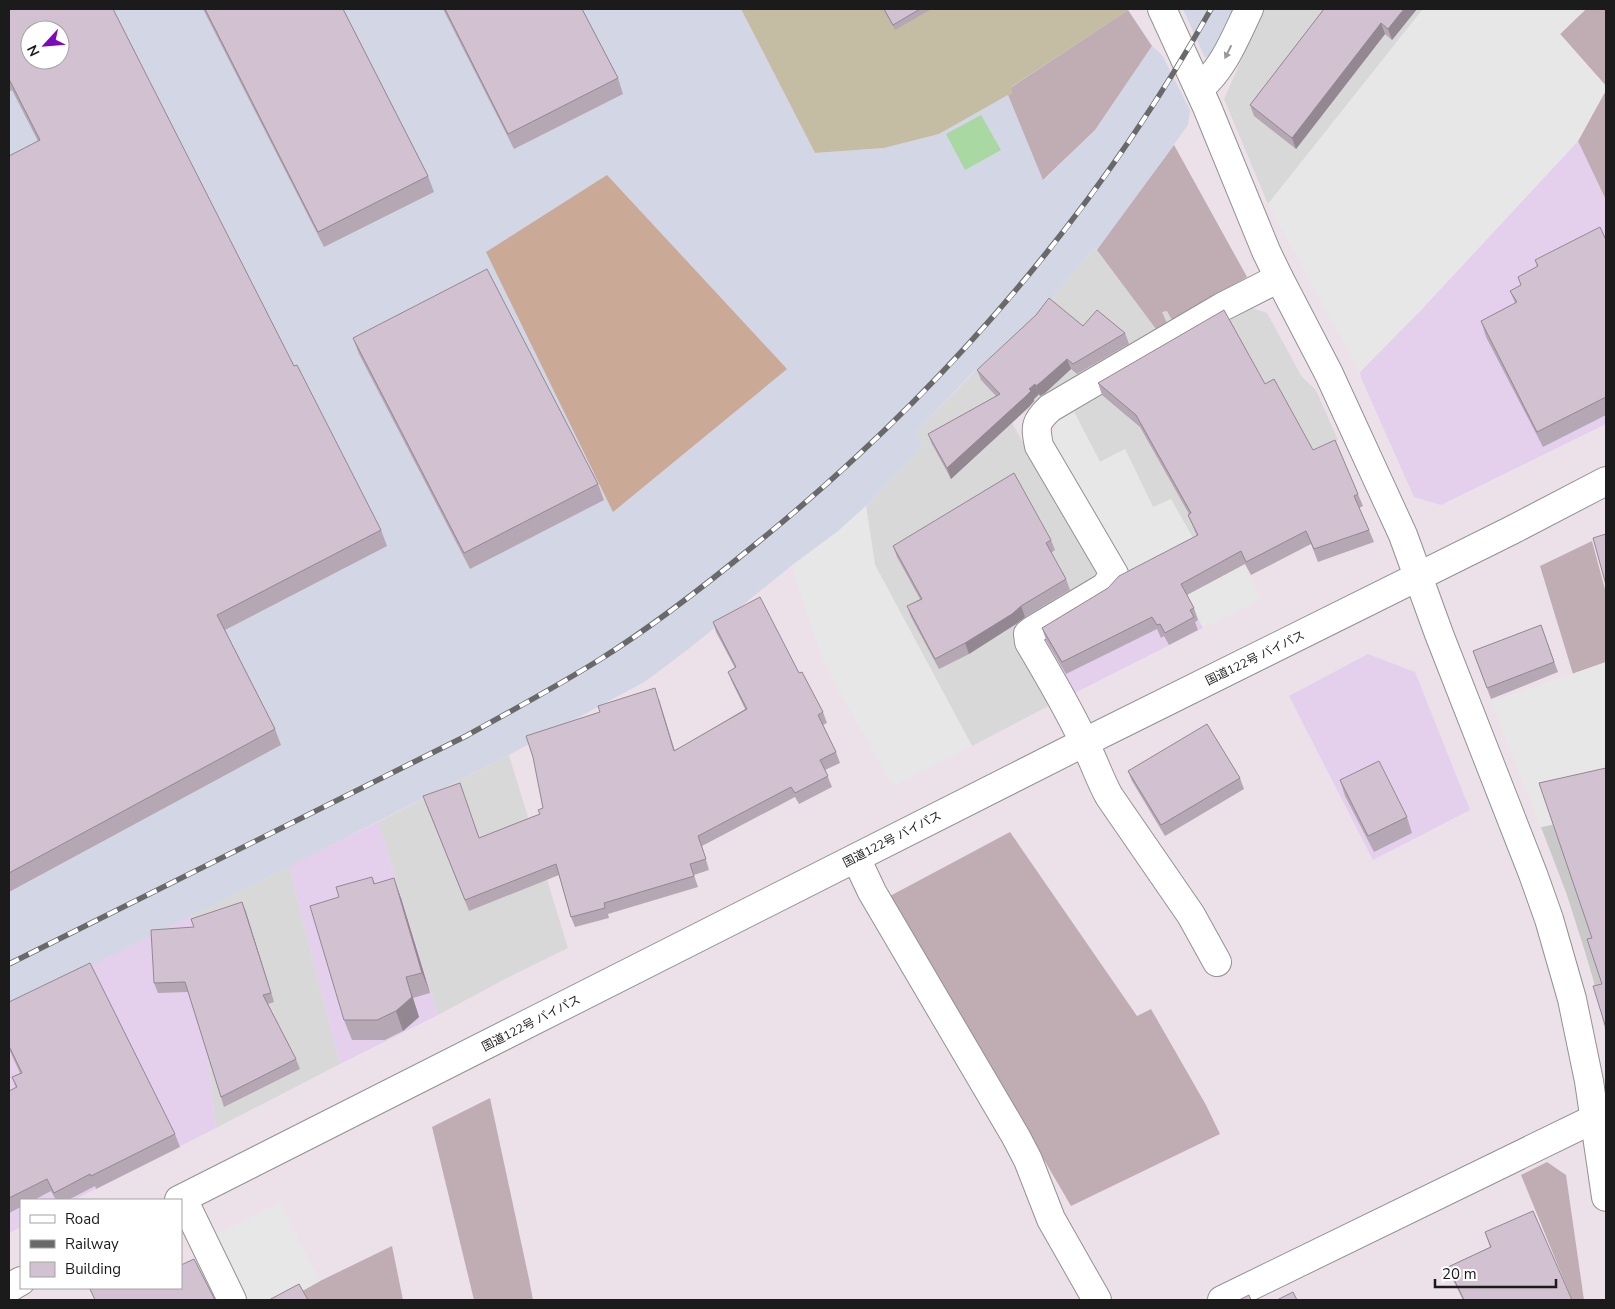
<svg xmlns="http://www.w3.org/2000/svg" width="1615" height="1309" font-family="'Nunito Sans','Noto Sans JP',sans-serif">
  <style>
    .residential { fill: #d9d8d9 }
    .commercial { fill: #e4d0ed }
    .industrial { fill: #d3d6e5; fill-rule: evenodd }
    .religious { fill: #c9c9c9 }
    .construction { fill: #c0adb4 }
    .forest { fill: #caa997 }
    .cemetery { fill: #c4bda3 }
    .parking { fill: #e7e7e7 }
    .water { fill: #aad8a3 }
    .lines { fill: none; stroke-linecap: round; stroke-linejoin: round }
    .minor-casing { stroke: #929292; stroke-width: 30 }
    .minor { stroke: #fff; stroke-width: 28 }
    .rail-casing { stroke: #696969; stroke-width: 5.5 }
    .rail { stroke: #fff; stroke-width: 4; stroke-dasharray: 11; stroke-linecap: butt }
    .wall { fill: #b5a7b4 }
    .shaded-wall { fill: #938892 }
    .building { fill: #d2c2d1; stroke: #938892; fill-rule: evenodd }
    .oneway { fill: #989898 }
    .labels { text-anchor: middle; dominant-baseline: central; stroke-width: 4; stroke-linejoin: round; paint-order: stroke }
    .street-label { font-size: 12px; fill: #1b1b1b; stroke: #fff }
  </style>
  <rect width="100%" height="100%" fill="#ece1e9"/>
  <g class="residential">
    <path d="M1264,9H1423L1268,204L1224,99Z"/>
    <path d="M1174,145L1247,277L1156,329L1010,419L1063,515L1101,580L1013,630L1054,703L972,746L875,565L866,506L923,445L916,432L977,369L982,374L1059,291L1094,247L1096,250Z"/>
    <path d="M1249,307L1267,313L1302,377L1316,390L1338,440L1197,545L1153,507L1125,449L1100,462L1074,412Z"/>
    <path d="M509,755L568,948L505,979L438,1015L378,822Z"/>
    <path d="M289,866L340,1064L216,1128L192,915Z"/>
  </g>
  <g class="commercial">
    <path d="M1578,141L1606,200V424L1441,505L1414,497L1361,378L1360,372L1422,309Z"/>
    <path d="M1168,560L1203,628L1071,695L1039,641Z"/>
    <path d="M1368,654L1415,672L1470,810L1373,860L1289,696Z"/>
    <path d="M378,822L438,1015L340,1064L289,866Z"/>
    <path d="M192,915L216,1128L74,1200H21V1227L9,1233V1006Z"/>
  </g>
  <g class="industrial">
    <path d="M9,9H741L815,153L884,148L939,134L1008,95L1044,180L1095,130L1152,46L1162,55L1190,110L1188,125L1097,250L1094,247L1059,291L982,374L976,369L916,432L923,445L866,506L837,532L791,566L691,647L646,681L509,755L199,912L9,1006ZM30,30H60V60H30Z"/>
    <path d="M1183,9H1234L1213,52L1205,58Z"/>
  </g>
  <path class="religious" d="M1606,813V1035L1597,993L1586,955L1567,895L1541,827Z"/>
  <g class="construction">
    <path d="M1586,9H1606V86L1560,34Z"/>
    <path d="M1128,10L1152,46L1095,130L1043,180L1008,95L1012,93L1010,88Z"/>
    <path d="M1606,90V200L1578,141Z"/>
    <path d="M1174,145L1247,277L1172,320L1167,311L1162,312L1167,323L1156,329L1097,250Z"/>
    <path d="M1592,541L1606,593V662L1573,674L1540,566Z"/>
    <path d="M1010,832L1137,1016L1151,1009L1206,1105L1220,1134L1071,1206L890,896Z"/>
    <path d="M490,1098L529,1279L533,1300H474L432,1127Z"/>
    <path d="M1547,1162L1566,1175L1584,1300H1572L1521,1175Z"/>
    <path d="M392,1246L403,1300H286L320,1281Z"/>
  </g>
  <path class="forest" d="M607,175L787,369L613,512L486,252Z"/>
  <path class="cemetery" d="M741,9H1130L1011,87L1012,93L1008,95L939,134L884,148L815,153Z"/>
  <g class="parking">
    <path d="M1423,9H1586L1560,34L1606,86V90L1578,141L1422,309L1360,372L1268,204Z"/>
    <path d="M1074,412L1100,462L1125,449L1153,507L1171,499L1197,545L1226,531L1261,599L1203,628L1168,560L1134,581L1052,440L1058,420Z"/>
    <path d="M866,506L875,565L972,746L893,786L839,691L822,657L791,566L837,532Z"/>
    <path d="M1606,662V813L1541,827L1491,702Z"/>
    <path d="M280,1203L320,1281L286,1300H246L214,1235Z"/>
  </g>
  <path class="water" d="M981,115L1001,150L965,170L946,134Z"/>
  <g class="lines">
    <defs>
      <g id="minor">
        <path d="M1162,9L1207,107L1266,251L1279,278L1329,374L1403,535L1439,634L1533,874L1549,919L1572,999L1589,1081L1606,1197"/>
        <path d="M1199,89C1224,68 1235,38 1249,9"/>
        <path d="M856,858L872,892L1016,1137L1028,1160L1051,1219L1097,1300"/>
        <path d="M1217,962L1191,915L1109,796C1099,778 1093,758 1083,740C1067,706 1048,674 1029,642L1028,634L1033,630L1105,587L1114,574L1039,446C1035,426 1035,422 1050,408L1222,307L1279,278"/>
        <path d="M183,1199L232,1300"/>
        <path d="M179,1200L1085,742L1512,530L1606,481"/>
        <path d="M9,1288L21,1281"/>
        <path d="M1222,1300L1606,1113"/>
      </g>
    </defs>
    <use href="#minor" class="minor-casing"/>
    <use href="#minor" class="minor"/>
    <defs>
      <path id="rail" d="M9,964L466,736C511,711 556,687 599,660C655,625 707,584 757,543C943,392 1094,217 1211,9"/>
    </defs>
    <use href="#rail" class="rail-casing"/>
    <use href="#rail" class="rail"/>
  </g>
  <g class="wall">
    <path d="M9,9L294,366L381,530L387,546L225,630L275,729L281,745L9,892V156L38,141L12,90L9,92Z"/>
    <path d="M203,9H343L428,176L434,192L324,247Z"/>
    <path d="M443,9H582L618,78L623,94L514,149Z"/>
    <path d="M883,9H929L930,10L895,30Z"/>
    <path d="M1324,9H1417L1392,40L1385,34L1296,149L1254,116L1250,105Z"/>
    <path d="M1606,240V415L1543,447L1486,337L1481,321L1515,303L1510,291L1521,285L1518,277L1537,267L1535,260Z"/>
    <path d="M1083,326L1125,333L1129,344L1077,374L1071,369L1045,393L1040,396L1039,394L1034,399V401L1029,407L951,479L932,444L928,434L996,396L981,380L977,370Z"/>
    <path d="M353,338L598,484L604,500L470,569L359,354Z"/>
    <path d="M1098,383L1265,384L1313,450L1358,494L1363,506L1359,508L1369,530L1374,542L1318,562L1311,544L1251,575L1245,564L1187,595L1194,608L1198,620L1195,622L1198,630L1169,645L1164,636L1161,638L1157,629L1066,674L1046,640L1042,628L1197,536L1188,515L1189,514L1140,427L1102,395Z"/>
    <path d="M1051,540L1055,550L1051,553L1066,579L1070,590L1025,617L1016,624L969,654L939,669L911,617L907,606L920,599L897,557L893,546Z"/>
    <path d="M713,622L799,673L823,712L827,723L823,725L836,752L840,763L825,770L832,787L799,804L795,797L702,846L709,870L694,875L698,887L608,914L609,918L575,927L571,917L559,875L469,911L427,806L479,838L540,814L659,699L675,751L745,709L732,682L728,672L735,668L716,632Z"/>
    <path d="M1541,625L1558,672L1491,699L1473,651Z"/>
    <path d="M1128,771L1240,778L1244,789L1165,836L1132,781Z"/>
    <path d="M1340,780L1407,817L1412,833L1374,852L1345,796Z"/>
    <path d="M372,877L375,884L401,898L430,993L413,998L419,1017L403,1031L385,1040H352L344,1020L339,897Z"/>
    <path d="M242,902L274,1002L268,1004L296,1059L300,1069L224,1107L188,992L158,993L154,983L194,927Z"/>
    <path d="M9,1002L175,1134L180,1147L96,1189L95,1186L68,1200H56L51,1191L34,1200H21V1207L9,1213V1091L16,1088L12,1077L20,1073L9,1049Z"/>
    <path d="M1485,1232L1572,1300H1463L1452,1278L1448,1267L1490,1247Z"/>
  </g>
  <g class="shaded-wall">
    <path d="M1404,9H1417L1392,40L1388,29Z"/>
    <path d="M1381,23L1385,34L1296,149L1292,138Z"/>
    <path d="M1067,359L1071,369L1045,393L1040,396L1036,386Z"/>
    <path d="M1035,384L1039,394L1034,399V401L1029,407L951,479L947,468Z"/>
    <path d="M1021,606L1025,617L1016,624L969,654L965,643Z"/>
    <path d="M394,878L401,898L430,993L422,973Z"/>
    <path d="M242,902L246,912L274,1002L271,993Z"/>
    <path d="M406,977L413,998L419,1017L403,1031L396,1011Z"/>
  </g>
  <g class="building">
    <path d="M9,9H113L294,366L297,365L381,530L217,615L275,729L9,873V156L40,140L9,79ZM30,30H60V60H30Z"/>
    <path d="M205,9H343L428,176L318,232Z"/>
    <path d="M445,9H582L618,78L508,134Z"/>
    <path d="M884,9H920L893,25Z"/>
    <path d="M1324,9H1404L1388,29L1381,23L1292,138L1250,105Z"/>
    <path d="M1600,227L1606,240V397L1537,432L1481,321L1517,302L1510,291L1521,285L1518,277L1538,266L1535,260Z"/>
    <path d="M487,269L598,484L464,553L353,338Z"/>
    <path d="M1049,298L1083,326L1097,310L1125,333L1073,364L1067,359L1041,382L1036,386L1035,384L1029,389L1031,391L1026,396L947,468L928,434L1000,394L977,370L1036,315Z"/>
    <path d="M1224,310L1265,384L1274,379L1313,450L1335,440L1358,494L1354,496L1369,530L1314,549L1306,531L1246,562L1241,551L1181,584L1194,608L1190,610L1194,617L1165,633L1160,624L1157,625L1152,617L1062,662L1042,628L1108,588L1119,576L1198,535L1188,515L1191,513L1136,415L1098,383Z"/>
    <path d="M1014,473L1051,540L1046,543L1066,579L1021,606L1012,614L965,643L935,659L907,606L922,599L893,546Z"/>
    <path d="M1606,534V585L1593,538Z"/>
    <path d="M760,597L799,673L802,672L823,712L818,715L836,752L820,760L828,776L795,793L791,787L698,836L706,859L690,864L694,876L604,903L605,908L571,917L556,864L465,900L423,796L460,783L479,838L540,814L538,810L543,808L533,757L526,736L600,712L598,706L655,688L674,751L747,709L728,672L736,667L713,622Z"/>
    <path d="M1541,625L1554,662L1487,688L1473,651Z"/>
    <path d="M1207,724L1240,778L1161,825L1128,771Z"/>
    <path d="M1379,761L1407,817L1368,836L1340,780Z"/>
    <path d="M1606,768V1028L1593,986L1602,984L1587,939L1592,938L1539,783Z"/>
    <path d="M372,877L374,884L394,878L422,973L406,977L412,997L396,1011L377,1020H344L310,906L339,897L336,887Z"/>
    <path d="M242,902L271,993L263,995L296,1059L221,1097L185,982L154,983L151,930L194,927L191,919Z"/>
    <path d="M90,963L175,1134L91,1176L90,1174L54,1193L47,1179L9,1198V1091L17,1087L12,1077L22,1073L9,1046V1002Z"/>
    <path d="M1533,1211L1572,1300H1464L1448,1267L1491,1247L1485,1232Z"/>
    <path d="M194,1259L215,1300H95L90,1289L93,1288H181V1265Z"/>
    <path d="M299,1284L308,1300H269Z"/>
    <path d="M1293,1292L1297,1300H1277Z"/>
    <path d="M1249,1295L1251,1300H1239Z"/>
  </g>
  <defs><path id="oneway-solid" d="M-6-.8H1V-3.2L6.5 0L1 3.2V.8H-6Z" transform="scale(1.25)"/></defs>
  <use class="oneway" href="#oneway-solid" transform="translate(1228 52) rotate(116)"/>
  <g class="labels">
    <g class="street-label">
      <text transform="translate(1255 658) rotate(-26)">国道122号 バイパス</text>
      <text transform="translate(892 839) rotate(-27)">国道122号 バイパス</text>
      <text transform="translate(531 1023) rotate(-27)">国道122号 バイパス</text>
    </g>
  </g>
  <rect width="1615" height="1309" fill="none" stroke="#1b1b1b" stroke-width="20"/>
  <rect x="20" y="1199" width="162" height="90" fill="#ffffff" stroke="#a4a4a4"/>
  <rect x="30" y="1215" width="25" height="8" fill="#ffffff" stroke="#a4a4a4"/>
  <text x="65" y="1224" font-size="15" fill="#1b1b1b">Road</text>
  <rect x="30" y="1240" width="25" height="8" fill="#696969" stroke="#a4a4a4"/>
  <text x="65" y="1249" font-size="15" fill="#1b1b1b">Railway</text>
  <rect x="30" y="1262" width="25" height="15" fill="#d2c2d1" stroke="#a4a4a4"/>
  <text x="65" y="1274" font-size="15" fill="#1b1b1b">Building</text>
  <g transform="translate(45 45) rotate(244)"><circle r="24" fill="#ffffff" stroke="#a4a4a4"/>
  <path d="M0-4L9 19L0 12L-9 19Z" fill="#7c0abc"/>
  <text y="-8" font-size="14" font-weight="bold" text-anchor="middle" fill="#1b1b1b">N</text>
  </g>
  <path d="M1435 1279v8h121v-8" fill="none" stroke="#1b1b1b" stroke-width="2.5"/>
  <text x="1442" y="1279" font-size="15" fill="#1b1b1b" stroke="#ffffff" stroke-width="4" paint-order="stroke">20 m</text>
</svg>
